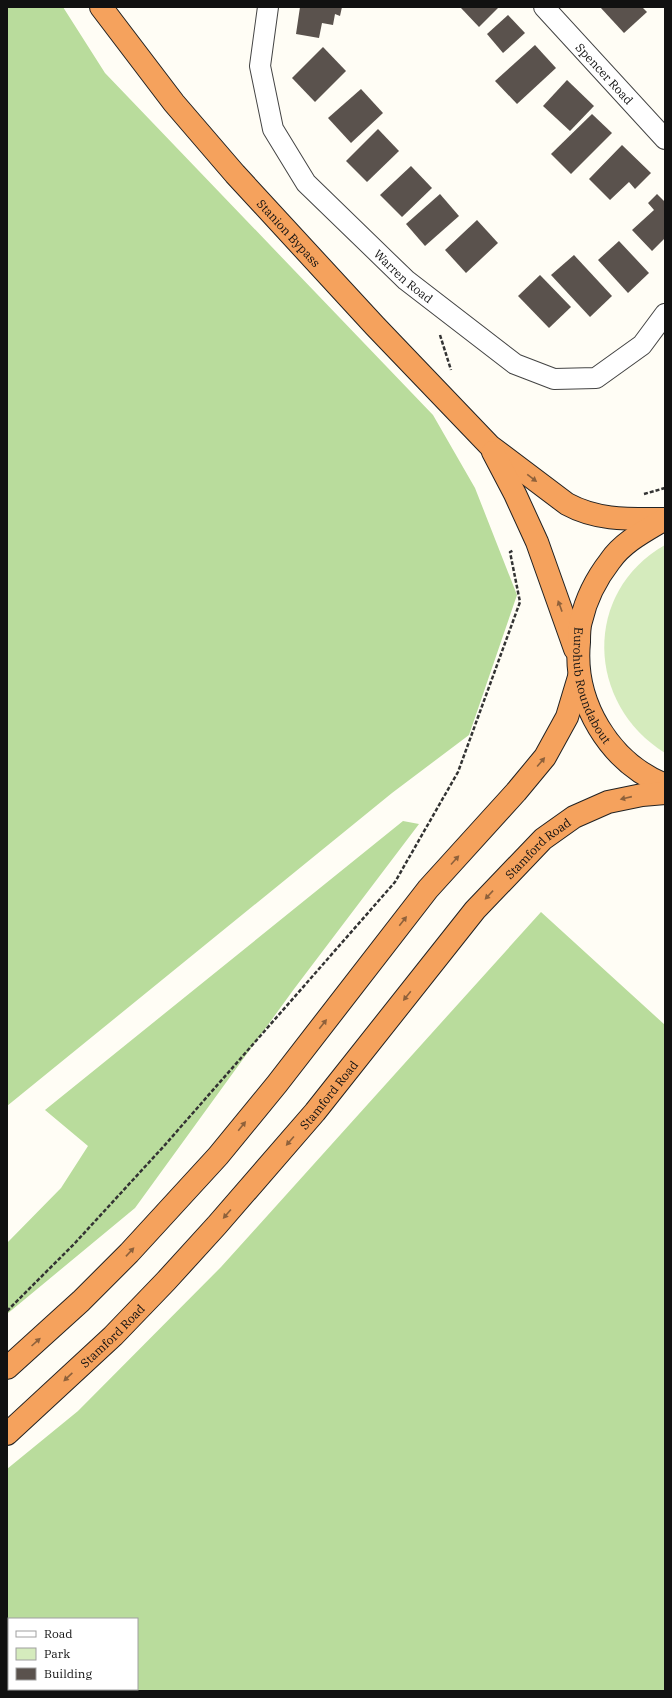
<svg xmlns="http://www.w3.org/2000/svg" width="672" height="1698" font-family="'IBM Plex Serif',serif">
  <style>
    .green { fill: #d5ebbd }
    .forest { fill: #b9dc9c; fill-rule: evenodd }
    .building { fill: #5a524d }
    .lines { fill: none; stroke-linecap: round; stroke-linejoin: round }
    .street-casing { stroke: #444; stroke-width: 22 }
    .highway-casing { stroke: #222; stroke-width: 24 }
    .path { stroke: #333; stroke-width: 2.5; stroke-dasharray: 4 2; stroke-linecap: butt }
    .street { stroke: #fff; stroke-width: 20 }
    .highway { stroke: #f5a25d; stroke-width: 22 }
    .oneway { fill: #8e613b }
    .labels { text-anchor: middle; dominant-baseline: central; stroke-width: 4; stroke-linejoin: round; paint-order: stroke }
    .street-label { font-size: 12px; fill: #111; stroke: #fff }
  </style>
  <rect width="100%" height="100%" fill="#fffdf5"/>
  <path class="green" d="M665,545V753C586,704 582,592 665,545Z"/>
  <g class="forest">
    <path d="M7,7H63L105,73L433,415L475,488L517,595L469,735L392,793L7,1106Z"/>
    <path d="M403,821L419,824L294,989L135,1208L7,1314V1243L61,1188L88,1146L45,1110Z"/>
    <path d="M541,912L665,1025V1691H7V1469L78,1411L221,1267ZM9,1619H137V1689H9Z"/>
  </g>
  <g class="building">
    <path d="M300,7H342L340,16L335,14L333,25L322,23L319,38L296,34Z"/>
    <path d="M462,7H499L479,27L461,8Z"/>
    <path d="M600,7H642L647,12L624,33Z"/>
    <path d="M508,15L525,33L503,53L487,34Z"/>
    <path d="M535,45L556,68L517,104L495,81Z"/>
    <path d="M323,47L346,71L315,102L292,78Z"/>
    <path d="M567,80L594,106L570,131L543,106Z"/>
    <path d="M361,89L383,113L351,143L328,118Z"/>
    <path d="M592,114L612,133L571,174L551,154Z"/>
    <path d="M378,129L399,151L367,182L346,161Z"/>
    <path d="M622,145L651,173L635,189L629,182L610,200L589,179Z"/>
    <path d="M411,166L432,188L402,217L380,195Z"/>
    <path d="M440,194L459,216L425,246L406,224Z"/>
    <path d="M657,194L665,202V238L652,251L632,230L654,210L648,203Z"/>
    <path d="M477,220L498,243L466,273L445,250Z"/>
    <path d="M619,241L649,273L628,293L598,260Z"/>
    <path d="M574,255L612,296L590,317L551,275Z"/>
    <path d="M540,275L571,307L549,328L518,296Z"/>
  </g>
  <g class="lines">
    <defs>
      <g id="street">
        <path id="s1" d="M268,7L260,66L273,129L306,183L406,280L515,364L554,379L596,378L642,345L665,314"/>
        <path id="s2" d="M544,7L665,139"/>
      </g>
      <g id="highway">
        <path id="s3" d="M101,7L174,103L235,174L375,326L490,446L567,504C598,521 631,519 665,519"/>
        <path d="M493,452L515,494L537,542L575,649"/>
        <path id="s4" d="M665,519C645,531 623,542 610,561C596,579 586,599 581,621C579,627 579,635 579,642C573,702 609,762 665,785"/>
        <path d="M7,1368L81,1301L129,1253L218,1156L277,1084L428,889L516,792L545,757L567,717L579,677"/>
        <path id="s5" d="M7,1434L113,1336L166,1281L217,1225L315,1112L475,910L543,839L574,817L608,802L642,795L665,793"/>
      </g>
    </defs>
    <use href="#street" class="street-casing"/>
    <use href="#highway" class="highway-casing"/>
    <g class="path">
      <path d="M440,335L451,370"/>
      <path d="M644,494L665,488"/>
      <path d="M7,1311L75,1243L164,1146L395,882L458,772L520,602L510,552L514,550"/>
    </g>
    <use href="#street" class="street"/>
    <use href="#highway" class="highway"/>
  </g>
  <defs><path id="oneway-solid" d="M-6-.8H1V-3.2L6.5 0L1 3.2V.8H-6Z"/></defs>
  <g class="oneway">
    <use href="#oneway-solid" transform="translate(532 478) rotate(37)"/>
    <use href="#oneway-solid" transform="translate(560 606) rotate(-110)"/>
    <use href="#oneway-solid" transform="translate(541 762) rotate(-50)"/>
    <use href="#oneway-solid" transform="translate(626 798) rotate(167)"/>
    <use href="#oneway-solid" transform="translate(455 860) rotate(-48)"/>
    <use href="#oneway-solid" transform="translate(489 895) rotate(133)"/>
    <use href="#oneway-solid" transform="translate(403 921) rotate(-52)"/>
    <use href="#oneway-solid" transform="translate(407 996) rotate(129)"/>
    <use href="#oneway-solid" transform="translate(323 1024) rotate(-52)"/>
    <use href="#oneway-solid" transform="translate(242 1126) rotate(-51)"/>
    <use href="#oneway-solid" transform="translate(290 1141) rotate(131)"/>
    <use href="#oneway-solid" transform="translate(227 1214) rotate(131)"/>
    <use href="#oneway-solid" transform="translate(130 1252) rotate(-47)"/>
    <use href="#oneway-solid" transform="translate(36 1342) rotate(-42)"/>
    <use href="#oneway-solid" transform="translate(68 1377) rotate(137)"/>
  </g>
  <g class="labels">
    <g class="street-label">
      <text stroke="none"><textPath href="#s2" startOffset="90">Spencer Road</textPath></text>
      <text stroke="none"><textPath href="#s3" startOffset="294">Stanion Bypass</textPath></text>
      <text stroke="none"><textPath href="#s1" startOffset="322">Warren Road</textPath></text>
      <text stroke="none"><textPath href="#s4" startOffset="204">Eurohub Roundabout</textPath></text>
      <text stroke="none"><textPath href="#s5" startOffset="792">Stamford Road</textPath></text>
      <text stroke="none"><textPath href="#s5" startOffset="468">Stamford Road</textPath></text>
      <text stroke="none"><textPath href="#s5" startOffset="144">Stamford Road</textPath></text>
    </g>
  </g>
  <rect width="672" height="1698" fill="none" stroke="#111111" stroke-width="16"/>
  <rect x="8" y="1618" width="130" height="72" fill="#ffffff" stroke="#a0a0a0"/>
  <rect x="16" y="1631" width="20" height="6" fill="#ffffff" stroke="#a0a0a0"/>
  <text x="44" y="1638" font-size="12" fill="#111111">Road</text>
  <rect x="16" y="1648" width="20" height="12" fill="#d5ebbd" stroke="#a0a0a0"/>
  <text x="44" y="1658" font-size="12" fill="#111111">Park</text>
  <rect x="16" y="1668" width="20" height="12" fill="#5a524d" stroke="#a0a0a0"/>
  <text x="44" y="1678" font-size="12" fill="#111111">Building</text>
</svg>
